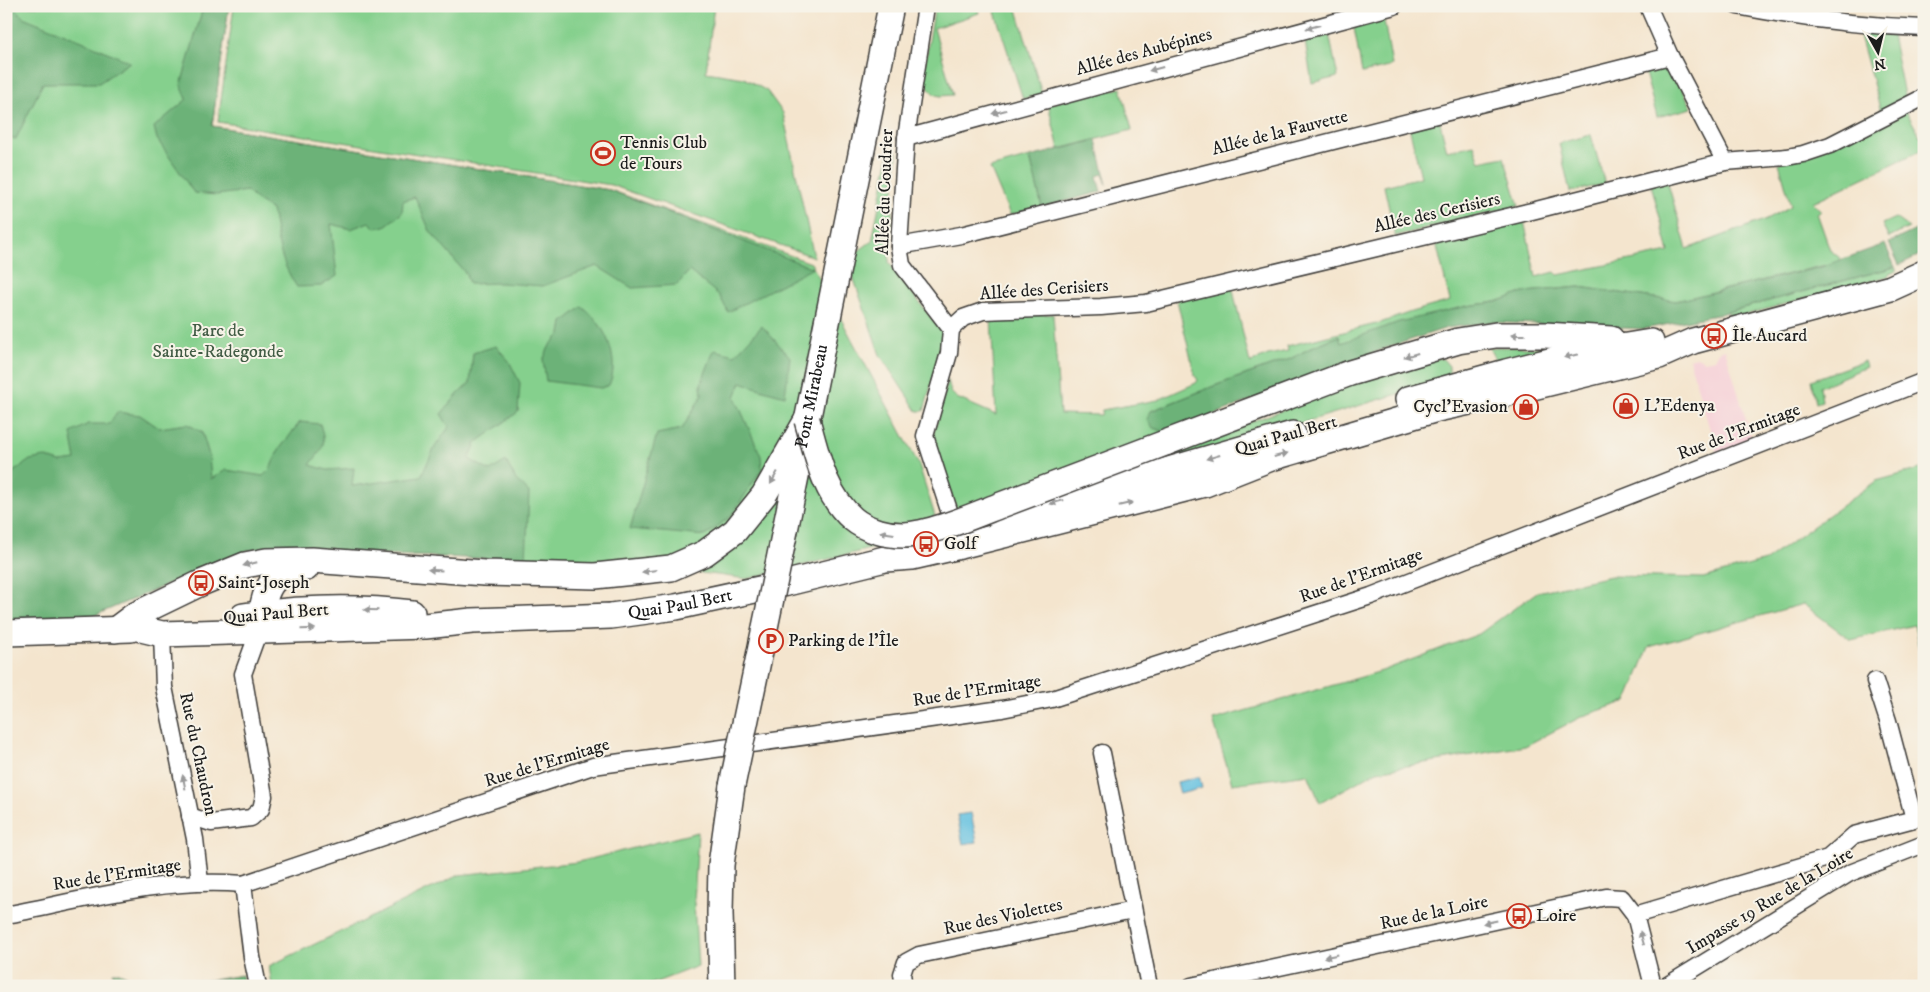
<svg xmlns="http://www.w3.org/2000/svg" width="1930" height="992" font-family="'IM FELL DW Pica',serif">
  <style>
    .built { fill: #f6cfd7 }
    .green { fill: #85d08d; stroke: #507654 }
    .forest { fill: #6cb278; stroke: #44674a }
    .water { fill: #61c0e0; stroke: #3e6e7e }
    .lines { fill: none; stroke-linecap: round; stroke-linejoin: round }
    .street-casing { stroke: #3c3a37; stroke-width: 19 }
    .primary-casing { stroke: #3c3a37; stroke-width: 28 }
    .street { stroke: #fff; stroke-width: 16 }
    .primary { stroke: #fff; stroke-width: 25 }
    .primary-bridge-casing { stroke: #3c3a37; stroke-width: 28; stroke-linecap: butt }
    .primary-bridge { stroke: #fff; stroke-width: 25 }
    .oneway { fill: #999 }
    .labels { text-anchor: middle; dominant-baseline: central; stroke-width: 4; stroke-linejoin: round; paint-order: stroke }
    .street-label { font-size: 18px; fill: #1c1c1c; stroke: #f7f3e8 }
    .poi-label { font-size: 18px; fill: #1c1c1c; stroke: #f7f3e8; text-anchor: start }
    .park-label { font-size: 18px; fill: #415b44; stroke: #f7f3e8 }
  </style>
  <rect width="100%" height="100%" fill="#f7f3e8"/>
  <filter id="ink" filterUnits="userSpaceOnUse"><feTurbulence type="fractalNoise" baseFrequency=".02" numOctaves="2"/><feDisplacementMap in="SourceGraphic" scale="10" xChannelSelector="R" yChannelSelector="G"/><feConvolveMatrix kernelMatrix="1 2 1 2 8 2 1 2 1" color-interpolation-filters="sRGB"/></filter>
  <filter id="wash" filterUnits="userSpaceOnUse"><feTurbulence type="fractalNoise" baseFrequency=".0096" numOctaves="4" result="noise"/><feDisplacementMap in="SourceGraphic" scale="20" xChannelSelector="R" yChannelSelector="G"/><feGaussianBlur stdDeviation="1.12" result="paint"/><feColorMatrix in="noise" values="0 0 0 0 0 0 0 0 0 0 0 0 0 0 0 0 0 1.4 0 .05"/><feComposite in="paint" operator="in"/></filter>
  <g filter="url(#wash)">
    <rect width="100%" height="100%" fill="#f4e5ce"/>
    <path class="built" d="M1725,349L1753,443L1718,457L1689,359L1697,357L1704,361L1715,359L1719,351Z"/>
    <g class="green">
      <path d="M6,6H229L212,126L610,190L811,263L919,465L935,516L874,548L747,579L635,564L248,550L91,617L6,619Z"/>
      <path d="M234,6H714L706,72L744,78L767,91L783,113L814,257L611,185L218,122Z"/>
      <path d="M935,6H977L979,13L934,28L953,95L940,96L934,94L929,89L923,76Z"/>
      <path d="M1004,6H1016L1042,94L1023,99L994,9Z"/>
      <path d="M1383,15L1392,65L1389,67L1362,73L1353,22Z"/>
      <path d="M1328,29L1338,77L1312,83L1304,35Z"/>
      <path d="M1859,32L1892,35L1905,100L1881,112Z"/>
      <path d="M1669,63L1692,108L1657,117L1643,66Z"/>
      <path d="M1121,88L1132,130L1059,149L1048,104Z"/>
      <path d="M1906,111L1920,136L1924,135V149L1813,202L1821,211L1817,213L1830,250L1841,259L1834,263L1676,301L1579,287L1526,292L1496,302L1467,306L1341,343L1339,336L1316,345L1290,359L1214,386L1151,411L1167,433L958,514L936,448L934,432L948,380L951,392L957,398L996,415L991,317L1053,314L1060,414L1101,415L1102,410L1158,400L1196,383L1198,380L1195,376L1177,300L1232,286L1250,363L1268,355L1288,351L1287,346L1380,323L1411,312L1450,301L1435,238L1523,216L1536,277L1555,272L1558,275L1669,252L1651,184L1667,180L1687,249L1767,219L1791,206L1779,163Z"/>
      <path d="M1439,118L1447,151L1474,145L1480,162L1504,157L1519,206L1395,236L1384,186L1421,177L1409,126Z"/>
      <path d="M1591,135L1605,184L1570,192L1559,143Z"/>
      <path d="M890,150L897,152L889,263L943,333V342L924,411H917L880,355L847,259L872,241Z"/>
      <path d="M1030,157L1042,207L1010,215L990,168Z"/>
      <path d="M1895,218L1909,228L1889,238L1882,224Z"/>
      <path d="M1895,267L1897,271L1889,274V276L1730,319L1728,312Z"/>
      <path d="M1497,347L1545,348L1547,350L1497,363L1489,348Z"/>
      <path d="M1429,356L1443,359L1449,366V375L1441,381L1219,448L1166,462L1177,449Z"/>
      <path d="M1864,361L1866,367L1820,387L1822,401L1816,403L1811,380Z"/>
      <path d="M1924,468V672L1914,625L1851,640L1803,604L1649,647L1627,701L1583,716L1525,746L1377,771L1320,803L1308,774L1232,784L1213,720L1382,671L1479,634L1537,592L1611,576L1703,578L1765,561L1876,481Z"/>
      <path d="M698,832L694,903L698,966L646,986H272L269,966L459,875L578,862Z"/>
    </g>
    <g class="forest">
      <path d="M6,6H14L23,17L82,41L130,62L99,83H43L16,139L6,138Z"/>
      <path d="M201,6H229L212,126L610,190L813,268L728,312L719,295L689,271L677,285L632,288L597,266L543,286L501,283L469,284L466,274L430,231L415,197L403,201L402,213L385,226L375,228L369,222L351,229L331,224L337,276L321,286L297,287C279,260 278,241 272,210L256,200L247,191L217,195L194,193L157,139L154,127L187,99L181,85L202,11Z"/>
      <path d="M1096,140L1107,185L1103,174L1097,176L1101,192L1042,207L1030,157Z"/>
      <path d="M1924,226V253L1899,265L1889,243Z"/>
      <path d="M1885,244L1895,267L1716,315L1644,329L1491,322L1447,328L1386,348L1167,433L1153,428L1147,419L1151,411L1214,386L1290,359L1316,345L1339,336L1341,343L1399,322L1467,306L1496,302L1525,292L1579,287L1676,301L1821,267Z"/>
      <path d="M582,307C588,312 595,317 599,324C611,341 618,366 609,385L601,388L546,381L543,360L550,345L561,334L563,322Z"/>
      <path d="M762,326L790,357L785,396L760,389L741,382L735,397L761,456L762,469L731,516L705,536L630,529L657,434L682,429L702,395L701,384L714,350L735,355Z"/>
      <path d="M496,346L509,361L520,383L518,412L476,443L469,459L490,471L506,461L516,480L529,492L526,560L248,550L91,617L6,619V477L30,460L45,457L60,462L76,460L71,433L88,424H109L117,412L140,415L159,428L187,424L202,432L209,455L211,479L226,470L263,476L270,469L278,451L300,422L320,424C327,448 323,447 310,465L327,470L354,468L352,486L421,476L435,447L449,427L441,414L460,392L470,383L473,353Z"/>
      <path d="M117,972L146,984L212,980L242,975L244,986H114L113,972Z"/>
    </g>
    <g class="water">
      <path d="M1199,777L1202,788L1180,794L1177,782Z"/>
      <path d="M971,813L977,842L963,844L957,815Z"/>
    </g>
  </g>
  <g filter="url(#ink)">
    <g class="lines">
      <defs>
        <g id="street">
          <path d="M926,6L906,138L899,246L902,265L951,329L949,353L925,436L956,532"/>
          <path d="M1648,6L1670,56L1725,162"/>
          <path d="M1737,6C1798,18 1861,26 1924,28"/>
          <path d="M906,138L1394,6"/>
          <path d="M899,246L961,235L1670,56"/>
          <path d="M951,329L963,318L983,311L1101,307L1146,303L1532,211L1725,162L1787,157L1803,154L1830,145L1924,97"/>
          <path d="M162,634L164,687L195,839L200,882"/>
          <path d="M1102,753L1149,986"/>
          <path d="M190,816L211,823L251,818L261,809L264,796L243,674L259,630"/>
          <path d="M243,884L252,957L258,986"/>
          <path d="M6,915C84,900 163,877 243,884L593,766L1002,709L1052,699L1371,596L1924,381"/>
          <path d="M1635,915L1828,858L1854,835L1914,819L1888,721L1875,681"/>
          <path d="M904,986L902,974L906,962L919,955L1133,910"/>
          <path d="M1191,986L1606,897L1622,898L1635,915L1653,986"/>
          <path d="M1666,986L1850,873L1924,844"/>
        </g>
        <g id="primary">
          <path d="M1408,399L1506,372L1578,354L1651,342"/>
          <path d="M1165,443L1350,373L1458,341L1496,335H1545L1611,339"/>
          <path d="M1000,520L1034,509L1293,434"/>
          <path id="s1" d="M778,565L891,6"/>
          <path d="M243,616C299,608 356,606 412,613"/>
          <path id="s2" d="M141,629L162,634L425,626L472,621L611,616L676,607L787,583L885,559L912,557L960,546L1205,484L1271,458L1437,409L1492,397L1659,356L1693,341L1891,288L1924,273"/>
          <path d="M259,629C264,596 266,570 306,568"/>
          <path d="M115,630L135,615L201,583L245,565L266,561L312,560L484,573L595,576L671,568L705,553L735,531L764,495L807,420"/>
          <path d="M6,633L131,629"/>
          <path d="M722,986L720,913L721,865L732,786"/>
        </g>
      </defs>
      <use href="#street" class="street-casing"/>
      <use href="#primary" class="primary-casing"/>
      <use href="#street" class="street"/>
      <use href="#primary" class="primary"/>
      <defs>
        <g id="primary-bridge">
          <path d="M807,420C817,455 824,494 853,519C866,530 886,535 903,535C929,535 975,515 1001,505C1055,485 1110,464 1165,443"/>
          <path d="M732,786L778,565"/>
        </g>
      </defs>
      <use href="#primary-bridge" class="primary-bridge-casing"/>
      <use href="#primary-bridge" class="primary-bridge"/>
    </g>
    <defs><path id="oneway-solid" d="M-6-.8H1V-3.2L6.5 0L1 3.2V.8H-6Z" transform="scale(1.25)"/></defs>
    <g class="oneway">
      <use href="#oneway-solid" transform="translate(1313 27) rotate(165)"/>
      <use href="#oneway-solid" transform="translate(1156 69) rotate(165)"/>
      <use href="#oneway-solid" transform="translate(999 112) rotate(165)"/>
      <use href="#oneway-solid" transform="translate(1518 335) rotate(-180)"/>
      <use href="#oneway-solid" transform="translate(1411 355) rotate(164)"/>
      <use href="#oneway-solid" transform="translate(1571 356) rotate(167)"/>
      <use href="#oneway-solid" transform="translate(1281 455) rotate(-16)"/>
      <use href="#oneway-solid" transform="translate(1213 457) rotate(164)"/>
      <use href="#oneway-solid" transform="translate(774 478) rotate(120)"/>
      <use href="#oneway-solid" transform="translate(1057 502) rotate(164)"/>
      <use href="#oneway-solid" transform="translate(1126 504) rotate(-14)"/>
      <use href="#oneway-solid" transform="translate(887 533) rotate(-172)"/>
      <use href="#oneway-solid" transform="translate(250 564) rotate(166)"/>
      <use href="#oneway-solid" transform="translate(435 570) rotate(-176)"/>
      <use href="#oneway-solid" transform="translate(649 571) rotate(172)"/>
      <use href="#oneway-solid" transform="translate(371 610) rotate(-179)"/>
      <use href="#oneway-solid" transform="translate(308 629) rotate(-1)"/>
      <use href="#oneway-solid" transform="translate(184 782) rotate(-101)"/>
      <use href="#oneway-solid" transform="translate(1490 922) rotate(168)"/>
      <use href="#oneway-solid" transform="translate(1642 938) rotate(-106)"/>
      <use href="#oneway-solid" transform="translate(1331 956) rotate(168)"/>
    </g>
  </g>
  <defs>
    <symbol id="stadium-ring" viewBox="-11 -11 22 22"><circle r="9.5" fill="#f7f3e8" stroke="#c8321e" stroke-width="1.5"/><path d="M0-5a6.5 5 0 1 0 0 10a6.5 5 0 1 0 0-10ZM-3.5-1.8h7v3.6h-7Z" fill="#c8321e"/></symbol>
    <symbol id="bus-ring" viewBox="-11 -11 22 22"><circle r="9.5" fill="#f7f3e8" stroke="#c8321e" stroke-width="1.5"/><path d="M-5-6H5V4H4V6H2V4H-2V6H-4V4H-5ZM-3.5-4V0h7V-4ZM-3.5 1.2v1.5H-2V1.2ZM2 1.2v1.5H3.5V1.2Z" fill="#c8321e"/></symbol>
    <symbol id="shop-ring" viewBox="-11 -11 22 22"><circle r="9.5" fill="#f7f3e8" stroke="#c8321e" stroke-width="1.5"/><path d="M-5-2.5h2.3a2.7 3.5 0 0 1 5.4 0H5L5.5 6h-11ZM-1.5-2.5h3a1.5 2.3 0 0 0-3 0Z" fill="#c8321e"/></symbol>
    <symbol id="parking-ring" viewBox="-11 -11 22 22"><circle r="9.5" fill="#f7f3e8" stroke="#c8321e" stroke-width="1.5"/><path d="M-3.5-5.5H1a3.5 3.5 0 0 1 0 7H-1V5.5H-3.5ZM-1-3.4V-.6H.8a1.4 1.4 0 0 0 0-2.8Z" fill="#c8321e"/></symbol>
  </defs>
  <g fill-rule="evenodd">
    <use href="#stadium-ring" x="589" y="139" width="28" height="28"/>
    <use href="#bus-ring" x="1700" y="322" width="28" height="28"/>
    <use href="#shop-ring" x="1612" y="392" width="28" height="28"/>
    <use href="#shop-ring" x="1512" y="393" width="28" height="28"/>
    <use href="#bus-ring" x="912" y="530" width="28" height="28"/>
    <use href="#bus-ring" x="187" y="569" width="28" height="28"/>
    <use href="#parking-ring" x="757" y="627" width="28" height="28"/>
    <use href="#bus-ring" x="1505" y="902" width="28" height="28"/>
  </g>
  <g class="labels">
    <g class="street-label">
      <text transform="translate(1144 52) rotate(-15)">Allée des Aubépines</text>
      <text transform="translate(1280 133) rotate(-14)">Allée de la Fauvette</text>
      <text transform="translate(885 192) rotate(-88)">Allée du Coudrier</text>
      <text transform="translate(1437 213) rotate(-13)">Allée des Cerisiers</text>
      <text transform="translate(1044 290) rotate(-4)">Allée des Cerisiers</text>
      <text stroke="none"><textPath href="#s1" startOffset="172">Pont Mirabeau</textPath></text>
      <text transform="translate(1739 432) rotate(-21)">Rue de l'Ermitage</text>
      <text transform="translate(1286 436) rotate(-16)">Quai Paul Bert</text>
      <text transform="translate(1361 576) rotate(-20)">Rue de l'Ermitage</text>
      <text stroke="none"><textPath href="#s2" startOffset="541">Quai Paul Bert</textPath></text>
      <text transform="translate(276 614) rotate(-5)">Quai Paul Bert</text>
      <text transform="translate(977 691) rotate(-9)">Rue de l'Ermitage</text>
      <text transform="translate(198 754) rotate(78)">Rue du Chaudron</text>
      <text transform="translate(547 763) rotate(-17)">Rue de l'Ermitage</text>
      <text transform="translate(117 875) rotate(-9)">Rue de l'Ermitage</text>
      <text transform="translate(1770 901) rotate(-31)">Impasse 19 Rue de la Loire</text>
      <text transform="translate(1434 913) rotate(-12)">Rue de la Loire</text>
      <text transform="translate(1003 917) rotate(-12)">Rue des Violettes</text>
    </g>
    <g class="poi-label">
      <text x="620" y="143">Tennis Club<tspan x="620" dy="21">de Tours</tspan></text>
      <text x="1732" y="336">Île Aucard</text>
      <text x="1644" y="406">L'Edenya</text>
      <text x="1508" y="407" text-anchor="end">Cycl'Evasion</text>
      <text x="944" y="544">Golf</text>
      <text x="218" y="583">Saint-Joseph</text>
      <text x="788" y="641">Parking de l'Île</text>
      <text x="1536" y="916">Loire</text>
    </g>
    <g class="park-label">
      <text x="218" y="331">Parc de<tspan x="218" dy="21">Sainte-Radegonde</tspan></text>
    </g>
  </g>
  <rect width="1930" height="992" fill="none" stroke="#f7f3e8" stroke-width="25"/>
  <g transform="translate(1878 52) rotate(172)" stroke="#f7f3e8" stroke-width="4" paint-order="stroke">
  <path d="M0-4L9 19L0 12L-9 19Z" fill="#1c1c1c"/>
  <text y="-8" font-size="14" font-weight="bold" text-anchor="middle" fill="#1c1c1c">N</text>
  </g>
</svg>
